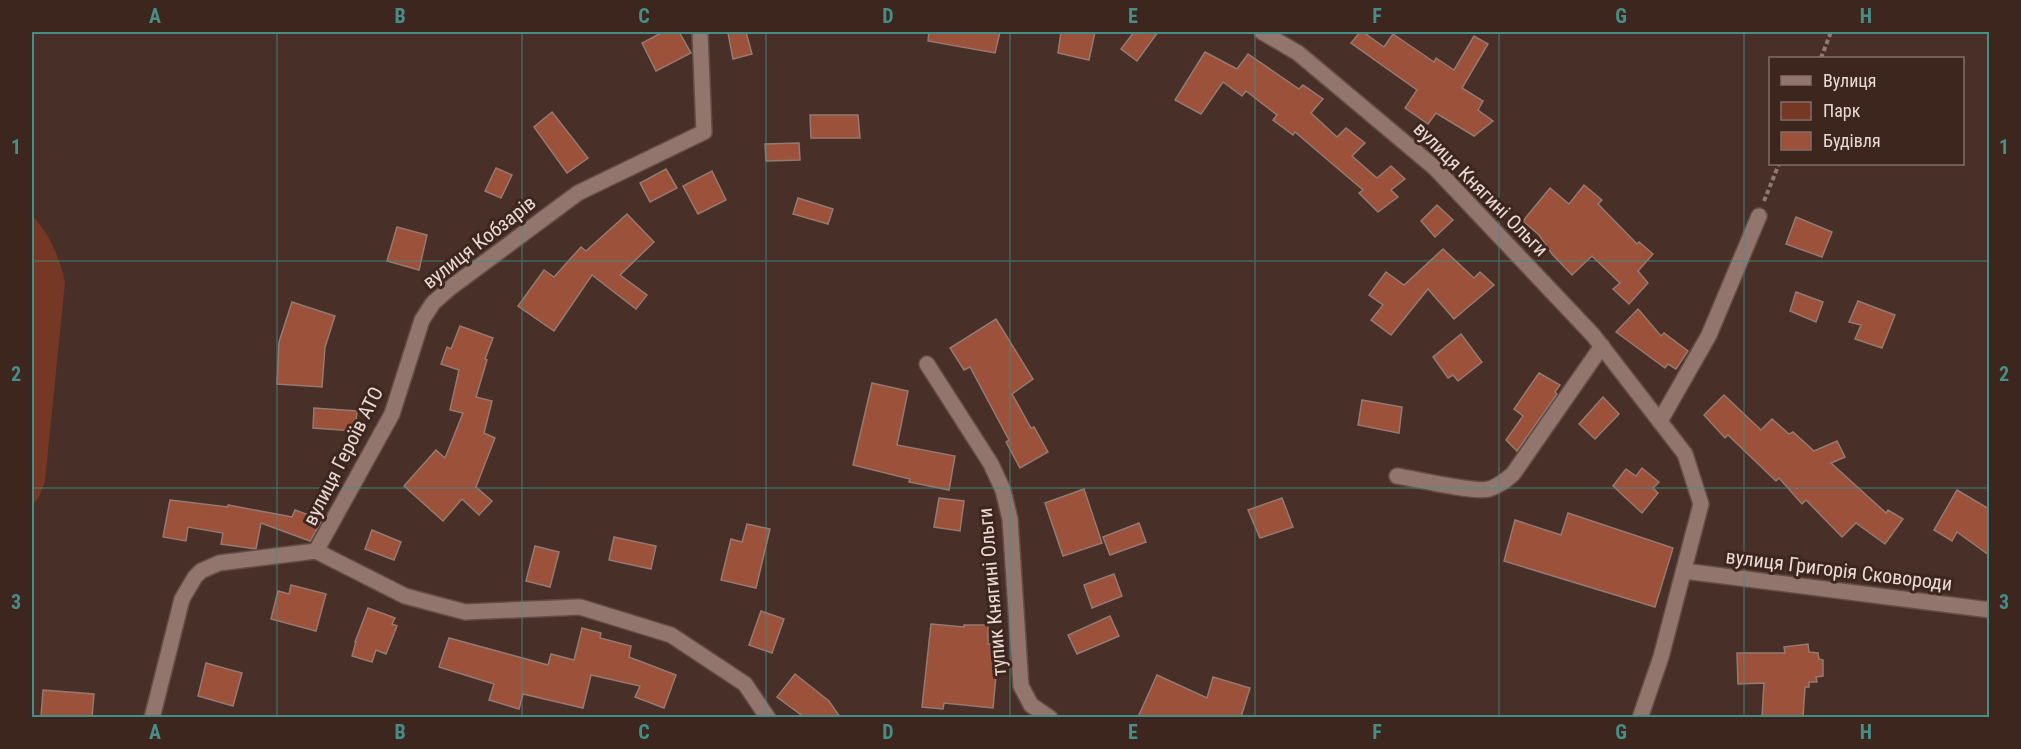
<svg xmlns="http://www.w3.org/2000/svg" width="2021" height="749" font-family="'Roboto Condensed',sans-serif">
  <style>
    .green { fill: #743825 }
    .building { fill: #9b513a; stroke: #967970; stroke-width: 1.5 }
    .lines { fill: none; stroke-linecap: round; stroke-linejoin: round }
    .minor-casing { stroke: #634d47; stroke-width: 18 }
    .tertiary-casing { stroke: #634d47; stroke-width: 18 }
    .path { stroke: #8f7a73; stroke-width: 4; stroke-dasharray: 4.5 3; stroke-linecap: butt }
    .minor { stroke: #92756c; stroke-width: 15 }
    .tertiary { stroke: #92756c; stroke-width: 15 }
    .grid { fill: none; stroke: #468f88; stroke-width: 1.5; stroke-opacity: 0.55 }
    .labels { text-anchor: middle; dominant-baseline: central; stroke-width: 6; stroke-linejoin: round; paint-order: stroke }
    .street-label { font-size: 20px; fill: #ead9d4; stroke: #3d261e }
    .neatline { fill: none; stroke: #468f88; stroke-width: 2 }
    .grid-label { font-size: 20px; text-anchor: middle; font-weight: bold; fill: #468f88 }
  </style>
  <rect width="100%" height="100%" fill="#483028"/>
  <path class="green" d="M32,215C50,235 59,256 65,282L45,481L39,497L32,506Z"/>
  <g class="building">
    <path d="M663,32H679L691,53L656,71L642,43Z"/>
    <path d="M739,32H746L752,54L733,59L728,33Z"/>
    <path d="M929,32H1000L995,53L928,41Z"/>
    <path d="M1061,32H1095L1089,60L1058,53Z"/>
    <path d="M1134,32H1158L1137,61L1121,49Z"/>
    <path d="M1360,32H1363L1384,47L1393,34L1434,62L1436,58L1454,70L1474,36L1488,44L1462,88L1483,101L1478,110L1493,121L1474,136L1436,113L1428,124L1405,108L1417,90L1351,43Z"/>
    <path d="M1205,52L1237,69L1248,54L1299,89L1303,85L1323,99L1311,113L1337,137L1346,128L1365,143L1352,156L1377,178L1391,166L1405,179L1391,190L1398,197L1378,212L1359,193L1363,190L1295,132L1293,135L1273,120L1277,115L1246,91L1242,96L1223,82L1201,114L1175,100Z"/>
    <path d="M552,112L588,158L567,173L534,127Z"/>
    <path d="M810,115H858L860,138H811Z"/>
    <path d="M799,143L800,160L766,161L765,144Z"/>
    <path d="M496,168L512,175L501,198L485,191Z"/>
    <path d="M666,169L677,188L650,202L640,183Z"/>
    <path d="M712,171L726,200L698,214L683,186Z"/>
    <path d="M1584,185L1602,200L1598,204L1637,244L1639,242L1653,254L1638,271L1648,283L1629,304L1613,289L1620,283L1592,256L1572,275L1552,254L1539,235L1523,221L1550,188L1569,204Z"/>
    <path d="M798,198L833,209L828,224L793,214Z"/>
    <path d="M1437,205L1453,220L1435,237L1421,221Z"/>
    <path d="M627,214L654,242L620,275L647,295L636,309L592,275L554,331L518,306L544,270L554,277L581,247L586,251Z"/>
    <path d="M1796,217L1832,232L1822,257L1786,244Z"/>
    <path d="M397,227L427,235L419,270L387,261Z"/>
    <path d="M1443,249L1474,278L1480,272L1494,285L1454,319L1428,289L1391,335L1371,320L1383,305L1369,295L1386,272L1404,285Z"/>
    <path d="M1796,292L1823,302L1816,322L1790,311Z"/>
    <path d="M1858,301L1895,315L1882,348L1855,339L1861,325L1849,322Z"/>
    <path d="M292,302L335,316L325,347L322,387L277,384L279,342Z"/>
    <path d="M1638,309L1661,336L1664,333L1688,351L1676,369L1668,364L1665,368L1616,332Z"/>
    <path d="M996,319L1033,379L1012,394L1031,428L1034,427L1048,452L1020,468L1006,442L1009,440L970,367L964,370L950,348Z"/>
    <path d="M460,326L493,338L485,359L487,360L476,397L492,401L484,433L495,438L476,487L492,501L479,515L462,499L443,521L404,486L436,450L445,458L463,413L450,410L459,370L441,364L447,347L451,349Z"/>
    <path d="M1461,334L1482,362L1458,381L1453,375L1448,378L1433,357Z"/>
    <path d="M1539,373L1560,385L1555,392L1557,394L1517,451L1506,440L1523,416L1514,409Z"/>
    <path d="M872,383L908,391L897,445L955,456L949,490L909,482L910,479L853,465Z"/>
    <path d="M1724,395L1761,430L1772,419L1789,434L1793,432L1814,451L1837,441L1845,457L1831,463L1886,513L1888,510L1903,519L1885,544L1856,523L1842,537L1806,500L1802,504L1779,478L1776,481L1728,435L1725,438L1704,415Z"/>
    <path d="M1603,397L1619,414L1595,439L1579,424Z"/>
    <path d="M1362,400L1402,407L1399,433L1358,425Z"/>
    <path d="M314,408L357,411L355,431L313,428Z"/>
    <path d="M1642,468L1659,482L1653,488L1658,493L1642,513L1613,486L1626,469L1636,476Z"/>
    <path d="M1084,489L1102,543L1063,556L1045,503Z"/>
    <path d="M1957,490L1989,509V555L1957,532L1952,541L1934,530Z"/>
    <path d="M939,498L964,501L960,531L934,527Z"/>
    <path d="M1282,498L1293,527L1260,538L1248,510Z"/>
    <path d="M170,500L228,507V505L292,517L295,510L322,520L310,541L261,523L256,549L221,544L223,533L188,527L186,541L163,537Z"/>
    <path d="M1568,513L1673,548L1655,607L1504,561L1515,520L1561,535Z"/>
    <path d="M1139,523L1146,542L1110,555L1103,537Z"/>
    <path d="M747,524L770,529L756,588L721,580L731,539L742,542Z"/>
    <path d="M372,530L401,542L394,560L365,549Z"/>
    <path d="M614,537L656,546L651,569L609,560Z"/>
    <path d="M535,546L559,552L550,587L526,581Z"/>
    <path d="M1114,574L1122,596L1092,608L1084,585Z"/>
    <path d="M291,585L326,594L316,631L271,619L278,591L289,594Z"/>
    <path d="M368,608L395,618L392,624L397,626L386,654L376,650L372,662L352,656L356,642H355Z"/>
    <path d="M761,611L784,619L772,653L749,645Z"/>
    <path d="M1110,616L1119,636L1077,654L1068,635Z"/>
    <path d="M931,624L964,627V625H988V644H999L993,708L944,703L943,709L922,707Z"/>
    <path d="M582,628L601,633L600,638L631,646L629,657L676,675L664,708L635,697L640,686L591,675L583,708L523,694L519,709L489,700L494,684L439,667L449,638L548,665L551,654L574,660Z"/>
    <path d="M1808,644L1809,652L1818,653L1819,659L1823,660V676L1816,677L1817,682H1809V687H1805L1803,717H1762L1764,683L1738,684L1737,653H1785L1784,647Z"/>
    <path d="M206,663L242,673L233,706L198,696Z"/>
    <path d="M795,674L829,701L840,717H804L777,697Z"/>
    <path d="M1157,675L1207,698L1213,677L1250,688L1241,717H1138Z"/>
    <path d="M43,690L94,694L92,717H41Z"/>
  </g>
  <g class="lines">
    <defs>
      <g id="minor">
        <path d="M927,364L991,464L1003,490L1010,519L1021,686L1031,705L1050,718"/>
        <path d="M1660,421L1709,335L1759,216"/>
        <path d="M1397,476C1416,479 1474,493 1489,489C1499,486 1506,480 1513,474L1602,346"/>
        <path d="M316,551L392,414L422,320L433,303L450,288L578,193L704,132L700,32"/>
        <path d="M1684,571L1990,610"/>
        <path d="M152,718L182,599L195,577L201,571L219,563L316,551L405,596L465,612L580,607L671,635L745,684L768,718"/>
      </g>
      <path id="tertiary" d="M1262,32L1298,53L1435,168L1593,335L1685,454L1701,504L1661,657L1640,718"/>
    </defs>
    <use href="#minor" class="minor-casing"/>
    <use href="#tertiary" class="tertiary-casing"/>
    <g class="path">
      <path d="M1821,58L1831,32"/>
      <path d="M1764,201L1779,164"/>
    </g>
    <use href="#minor" class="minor"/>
    <use href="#tertiary" class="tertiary"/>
  </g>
  <path class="grid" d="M277,32V718M522,32V718M766,32V718M1010,32V718M1255,32V718M1499,32V718M1744,32V718M32,261H1990M32,488H1990"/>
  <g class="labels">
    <g class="street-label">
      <text transform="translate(1481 189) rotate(45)">вулиця Княгині Ольги</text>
      <text transform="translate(479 242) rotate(-38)">вулиця Кобзарів</text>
      <text transform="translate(343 456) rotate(-63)">вулиця Героїв АТО</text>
      <text transform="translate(1839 570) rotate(7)">вулиця Григорія Сковороди</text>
      <text transform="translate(992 592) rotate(-95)">тупик Княгині Ольги</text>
    </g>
  </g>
  <rect width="2021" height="749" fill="none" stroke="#3d261e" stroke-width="66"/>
  <rect x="1769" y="57" width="195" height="108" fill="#3d261e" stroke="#826e67" stroke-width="1.5"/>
  <rect x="1781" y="76" width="30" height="9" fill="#92756c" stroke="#826e67" stroke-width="1.5"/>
  <text x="1823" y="87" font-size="18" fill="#ead9d4">Вулиця</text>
  <rect x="1781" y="102" width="30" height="18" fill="#743825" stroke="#826e67" stroke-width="1.5"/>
  <text x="1823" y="117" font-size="18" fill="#ead9d4">Парк</text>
  <rect x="1781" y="132" width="30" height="18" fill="#9b513a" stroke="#826e67" stroke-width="1.5"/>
  <text x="1823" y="147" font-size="18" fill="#ead9d4">Будівля</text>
  <rect x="33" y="33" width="1955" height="683" class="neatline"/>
  <g class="grid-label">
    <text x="155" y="23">A</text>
    <text x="400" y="23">B</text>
    <text x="644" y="23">C</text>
    <text x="888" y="23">D</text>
    <text x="1133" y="23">E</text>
    <text x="1377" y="23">F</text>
    <text x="1621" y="23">G</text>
    <text x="1866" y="23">H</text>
    <text x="16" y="154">1</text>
    <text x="2004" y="154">1</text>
    <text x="16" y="381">2</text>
    <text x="2004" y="381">2</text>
    <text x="16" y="609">3</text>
    <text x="2004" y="609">3</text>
    <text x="155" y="739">A</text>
    <text x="400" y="739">B</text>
    <text x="644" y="739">C</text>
    <text x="888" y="739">D</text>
    <text x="1133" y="739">E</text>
    <text x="1377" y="739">F</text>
    <text x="1621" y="739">G</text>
    <text x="1866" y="739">H</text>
  </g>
</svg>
